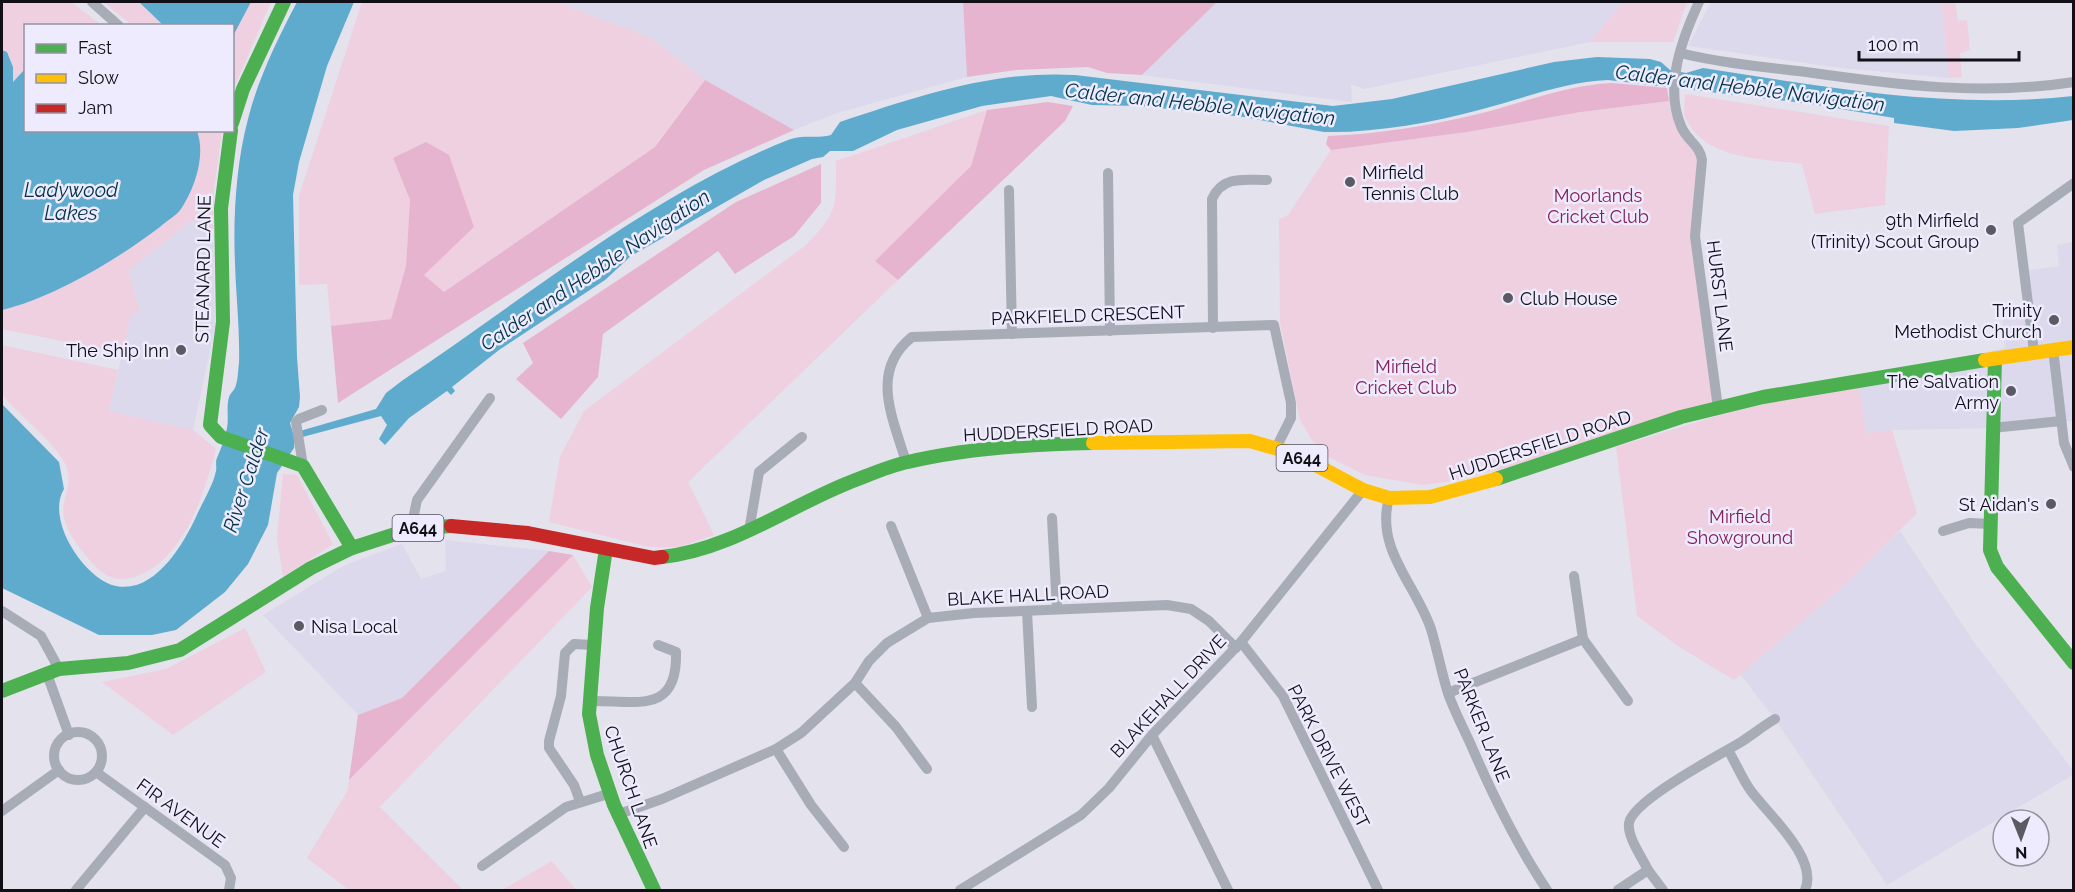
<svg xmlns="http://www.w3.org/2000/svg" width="2075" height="892" font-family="Raleway,sans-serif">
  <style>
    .built { fill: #dbd9eb }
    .green { fill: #eed0e1 }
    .forest { fill: #e6b4cf }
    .water { fill: #5fabce }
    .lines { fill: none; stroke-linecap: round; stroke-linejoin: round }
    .street { stroke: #a7acb6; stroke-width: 10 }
    .fast { stroke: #4caf50; stroke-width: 14 }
    .slow { stroke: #ffc107; stroke-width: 14 }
    .jam { stroke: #c62828; stroke-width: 14 }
    .poi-dot { fill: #5b5a62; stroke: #edebfd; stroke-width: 2 }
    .labels { text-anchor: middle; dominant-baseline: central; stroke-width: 5; stroke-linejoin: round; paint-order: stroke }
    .shield { fill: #edebfd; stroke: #53525c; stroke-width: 1.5 }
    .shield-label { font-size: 16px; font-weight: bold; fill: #111017 }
    .poi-label { font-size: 18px; fill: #111017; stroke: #edebfd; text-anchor: end }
    .park-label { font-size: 18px; fill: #852058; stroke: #edebfd }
    .street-label { font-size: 18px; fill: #111017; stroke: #edebfd }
    .water-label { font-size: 20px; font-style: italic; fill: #043347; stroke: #edebfd }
  </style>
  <rect width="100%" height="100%" fill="#e4e2ec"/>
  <g class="built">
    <path d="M556,2H963L967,77L837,113L794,130L705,80L649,37Z"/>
    <path d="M1217,2H1623L1590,42L1364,89L1351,84L1352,102L1142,75Z"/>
    <path d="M1711,2H1941L1949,78L1833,67L1688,46Z"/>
    <path d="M192,220L213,236L215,327L193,430L109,411L131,314L140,310L128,271Z"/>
    <path d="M2073,242V421L1992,428L1892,430L1866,433L1858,381L2005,348L2001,307L2026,305L2022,271L2059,266L2057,245Z"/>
    <path d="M1900,531L1976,645L2073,770V775L1887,885L1775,719L1740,674L1848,582Z"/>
    <path d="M445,540L549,551L402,698L358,715L263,615L345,565L402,544L421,579L446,571Z"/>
  </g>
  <g class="green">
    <path d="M2,2H71L101,25L26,26L25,69L13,83L7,52L2,50Z"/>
    <path d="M103,2H139L163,25H132Z"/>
    <path d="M251,2H271L233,90V36Z"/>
    <path d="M362,2H556L649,37L705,80L655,147L444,292L423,275L474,227L393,159L410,200L406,266L391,319L331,326L327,284L299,285V196Z"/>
    <path d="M1623,2H1687L1673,42H1590Z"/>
    <path d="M1941,2H1955L1958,21L1967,20L1970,50L1960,53L1962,77L1949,78Z"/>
    <path d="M1685,94L1889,126L1885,205L1815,214L1802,164C1762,158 1705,161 1685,117C1683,112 1685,101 1685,94Z"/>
    <path d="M1669,101L1671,112L1698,150L1693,208L1713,405L1531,461L1459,480L1423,485L1365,475L1328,457L1311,439L1300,420L1280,323L1279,219L1288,215L1331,150L1467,132L1581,112Z"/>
    <path d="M987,110L971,166L875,261L898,280L688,482L714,535L679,547H649L549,522L560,457L584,411L806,245C839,210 836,208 836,161Z"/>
    <path d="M197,131H222L214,189L213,236L192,220L128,271L140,311L131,315L122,353L2,329V310C53,298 118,259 160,227C166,221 176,216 181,209C195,188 206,155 197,131Z"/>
    <path d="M2,345L118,370L109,411L193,430L216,449C204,494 184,559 137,576C119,583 106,578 93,564C82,551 68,535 64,518C59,498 79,481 61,457C45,433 19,416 2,394Z"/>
    <path d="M1858,381L1866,433L1892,430L1917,513L1848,582L1734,680L1678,646L1637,616L1616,447L1720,415Z"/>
    <path d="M283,474L297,475L333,544L283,577L277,538Z"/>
    <path d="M573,555L592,587L380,807L463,890H349L307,858L348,790L349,780Z"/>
    <path d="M245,628L266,672L173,735L102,682L166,669Z"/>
    <path d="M552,861L576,890H502Z"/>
  </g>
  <g class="forest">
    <path d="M963,2H1217L1142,75L1107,73L1088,67L1016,70L967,77Z"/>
    <path d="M705,80L794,130L704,170L338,403L331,326L391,319L406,266L410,200L393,158L426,142L449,155L474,227L424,275L444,292L655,147Z"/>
    <path d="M1612,83L1667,88L1669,101L1581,112L1467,132L1331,150L1326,144L1328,136C1378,134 1429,126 1478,114C1523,103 1566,85 1612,83Z"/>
    <path d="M1048,102L1073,106L1065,121L898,280L875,261L971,166L987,110Z"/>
    <path d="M821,164V203L794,236L735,274L718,251L603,334L598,377L561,419L516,379L533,363L523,343L736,202Z"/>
    <path d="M549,551L573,555L349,780L358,715L402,698Z"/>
  </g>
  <g class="water">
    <path d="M139,2H251L233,36L232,26L163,25Z"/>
    <path d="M297,2H354L327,66L299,162L293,195L297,357L300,397L299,407L290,423L293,433L376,409L386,393L403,380C526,298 650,195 788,140C803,134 817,139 831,135L840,122C916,97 993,70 1075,75L1333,106L1392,99L1554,62L1597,57L1650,59L1661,62L1670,70L1686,73L1703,68C1825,87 1950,110 2073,96V120L2018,128L1954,131L1894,123V118L1811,104L1608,80C1563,82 1522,99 1479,110C1430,123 1375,133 1324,132L1244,117L1140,106L1092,105L1051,96L982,106L897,130L853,151H830L823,157L812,159L764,180L631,256L605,280L499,350L452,387L455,391L451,395L447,391L409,418L385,445L379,439L387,425L381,416L295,439L294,448L277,473L268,525L248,564L225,592L176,630L152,635H99L2,588V404L59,462L64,489C45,520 85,580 116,586C154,594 183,545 196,517C202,503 213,486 216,471C217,467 215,462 217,458C221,448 225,439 227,428C229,418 226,407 229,397C231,392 235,390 236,385C238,379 238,370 239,363C240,330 236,296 235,263C233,217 236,164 248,119C258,79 278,38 297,2Z"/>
    <path d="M2,50L7,52L13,67V82L25,69L26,130L197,131C206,155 195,188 181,209C176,216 166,221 160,227C118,259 53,298 2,310Z"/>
  </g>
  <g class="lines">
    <g class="street">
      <path d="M92,2L119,26"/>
      <path d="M1699,2C1682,39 1664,86 1681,126C1687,141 1700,145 1702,160L1695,236L1718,408"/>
      <path d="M1680,53C1721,63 1764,67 1806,72C1897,85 1982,96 2074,82"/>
      <path d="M1108,173L1110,331"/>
      <path d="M1009,190L1012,334"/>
      <path d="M1213,328L1212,199C1223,175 1244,180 1267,180"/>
      <path d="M2053,349L2064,443L2074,467"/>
      <path d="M2034,352L2018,223L2074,183"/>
      <path d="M1992,428L2061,421"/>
      <path d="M906,462C893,418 869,371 912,337L1274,325L1291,403V418L1276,448"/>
      <path d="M303,466L296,422L299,419L322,410"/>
      <path d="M1389,498C1375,549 1415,583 1431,629C1437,649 1441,670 1447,690C1453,709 1463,727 1471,745C1493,796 1516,844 1547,890"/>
      <path d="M1052,518L1057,609"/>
      <path d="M891,526L928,618"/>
      <path d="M411,529L417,500L490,398"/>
      <path d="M749,531L759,472L802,437"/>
      <path d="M1943,531L1969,523L1991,524"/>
      <path d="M2,611L41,636L59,669"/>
      <path d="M1027,611L1032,707"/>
      <path d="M1583,639L1628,701"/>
      <path d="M1241,642L1283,696L1378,890"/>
      <path d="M47,674L69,735"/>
      <path d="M855,683L896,727L927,769"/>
      <path d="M1448,693L1583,639L1574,576"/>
      <path d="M590,701C635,700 678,716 676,652L658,645"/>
      <circle cx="78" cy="756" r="24"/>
      <path d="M1152,735L1228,890"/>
      <path d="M776,749L811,805L844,847"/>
      <path d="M1728,750C1736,763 1742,779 1751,791C1769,815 1819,859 1805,890"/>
      <path d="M96,772L225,865L231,878L229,890"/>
      <path d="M580,801L574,785L549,748V741L561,696L565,653L574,644L593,645"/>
      <path d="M2,811L59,770"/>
      <path d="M619,814L662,799L776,749L801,733L855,683L869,661L887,643L928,618L974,613L1167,605L1191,609L1209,621L1236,648"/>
      <path d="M482,866L566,807L611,793"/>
      <path d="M1648,870L1663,890"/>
      <path d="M76,890L145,807"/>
      <path d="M960,890L1081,815L1109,788L1152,735L1241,642L1363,490"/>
      <path d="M1618,890L1648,870C1642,857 1627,837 1629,823C1633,800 1720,755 1741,742C1752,735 1763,726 1775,719"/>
    </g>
    <g class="fast">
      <path d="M232,123L243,89L284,2"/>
      <path d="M231,130L221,208L223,322L210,425L221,437L303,466L352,548"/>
      <path d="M1995,359L1990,550L1997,567L2074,663"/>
      <path d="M1496,479L1681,417L1763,397L1985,360"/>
      <path d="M606,549L597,608L589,714L597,755L614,805L654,890"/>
      <path d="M662,557C729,550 786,508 848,483C867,476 888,466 908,462C967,448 1033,444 1093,443"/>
      <path d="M2,691L59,669L128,663L180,650L311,568L352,548L411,529L451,526"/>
    </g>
    <g class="slow">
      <path d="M1985,360L2074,347"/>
      <path d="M1093,443L1250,441L1295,454L1363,490L1389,498L1430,497L1496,479"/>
    </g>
    <path class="jam" d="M451,526L528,533L654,558L662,557"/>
  </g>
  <g class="poi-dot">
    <circle cx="1350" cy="182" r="6"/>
    <circle cx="1991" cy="230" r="6"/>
    <circle cx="1508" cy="298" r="6"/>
    <circle cx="2054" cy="320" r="6"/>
    <circle cx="181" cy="350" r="6"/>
    <circle cx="2011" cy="391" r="6"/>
    <circle cx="2051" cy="504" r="6"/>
    <circle cx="299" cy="626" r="6"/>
  </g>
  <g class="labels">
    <g class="shield">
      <rect x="1276.5" y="445" width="51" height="26" rx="4.5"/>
      <rect x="392.5" y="515" width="51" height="26" rx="4.5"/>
    </g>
    <g class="shield-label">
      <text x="1302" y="458">A644</text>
      <text x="418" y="528">A644</text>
    </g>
    <g class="poi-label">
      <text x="1362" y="172" text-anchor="start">Mirfield<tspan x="1362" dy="21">Tennis Club</tspan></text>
      <text x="1979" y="220">9th Mirfield<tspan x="1979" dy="21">(Trinity) Scout Group</tspan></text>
      <text x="1520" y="298" text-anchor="start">Club House</text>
      <text x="2042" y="310">Trinity<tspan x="2042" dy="21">Methodist Church</tspan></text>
      <text x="169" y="350">The Ship Inn</text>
      <text x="1999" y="381">The Salvation<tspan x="1999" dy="21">Army</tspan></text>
      <text x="2039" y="504">St Aidan's</text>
      <text x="311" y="626" text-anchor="start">Nisa Local</text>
    </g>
    <g class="park-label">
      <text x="1598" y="195">Moorlands<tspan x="1598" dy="21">Cricket Club</tspan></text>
      <text x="1406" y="366">Mirfield<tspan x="1406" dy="21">Cricket Club</tspan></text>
      <text x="1740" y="516">Mirfield<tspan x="1740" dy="21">Showground</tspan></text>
    </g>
    <g class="street-label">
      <text transform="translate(203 269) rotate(-89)">STEANARD LANE</text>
      <text transform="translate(1720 296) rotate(83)">HURST LANE</text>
      <text transform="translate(1088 315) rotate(-2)">PARKFIELD CRESCENT</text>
      <text transform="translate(1058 430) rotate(-3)">HUDDERSFIELD ROAD</text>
      <text transform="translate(1540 445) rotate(-18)">HUDDERSFIELD ROAD</text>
      <text transform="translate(1028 595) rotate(-3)">BLAKE HALL ROAD</text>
      <text transform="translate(1168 696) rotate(-47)">BLAKEHALL DRIVE</text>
      <text transform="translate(1482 725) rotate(68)">PARKER LANE</text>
      <text transform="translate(1329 756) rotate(63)">PARK DRIVE WEST</text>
      <text transform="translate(631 787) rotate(71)">CHURCH LANE</text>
      <text transform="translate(181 813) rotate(36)">FIR AVENUE</text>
    </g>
    <g class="water-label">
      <text transform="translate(1750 88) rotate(7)">Calder and Hebble Navigation</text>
      <text transform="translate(1200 104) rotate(6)">Calder and Hebble Navigation</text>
      <text x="71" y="190">Ladywood<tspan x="71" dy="23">Lakes</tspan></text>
      <text transform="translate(595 270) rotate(-34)">Calder and Hebble Navigation</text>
      <text transform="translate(246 480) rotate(-72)">River Calder</text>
    </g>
  </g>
  <rect width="2075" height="892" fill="none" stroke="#111017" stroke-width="6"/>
  <rect x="24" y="24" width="210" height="108" fill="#edebfd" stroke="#9593a1" stroke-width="1.5"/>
  <rect x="36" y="44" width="30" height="9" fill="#4caf50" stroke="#9593a1" stroke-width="1.5"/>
  <text x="78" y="54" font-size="18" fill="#111017">Fast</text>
  <rect x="36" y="74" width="30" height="9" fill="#ffc107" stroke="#9593a1" stroke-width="1.5"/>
  <text x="78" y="84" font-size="18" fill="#111017">Slow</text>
  <rect x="36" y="104" width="30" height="9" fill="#c62828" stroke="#9593a1" stroke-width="1.5"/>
  <text x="78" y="114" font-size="18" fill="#111017">Jam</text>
  <g transform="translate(2021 838) rotate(179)"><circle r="28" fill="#edebfd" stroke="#9593a1" stroke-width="1.5"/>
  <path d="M0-4.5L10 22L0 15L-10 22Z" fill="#5b5a62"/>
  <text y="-9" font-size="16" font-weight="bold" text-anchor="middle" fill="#111017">N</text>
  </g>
  <path d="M1859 51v9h160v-9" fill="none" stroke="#111017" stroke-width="3"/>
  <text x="1868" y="51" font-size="18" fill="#111017" stroke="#edebfd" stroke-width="4.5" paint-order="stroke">100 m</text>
</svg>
